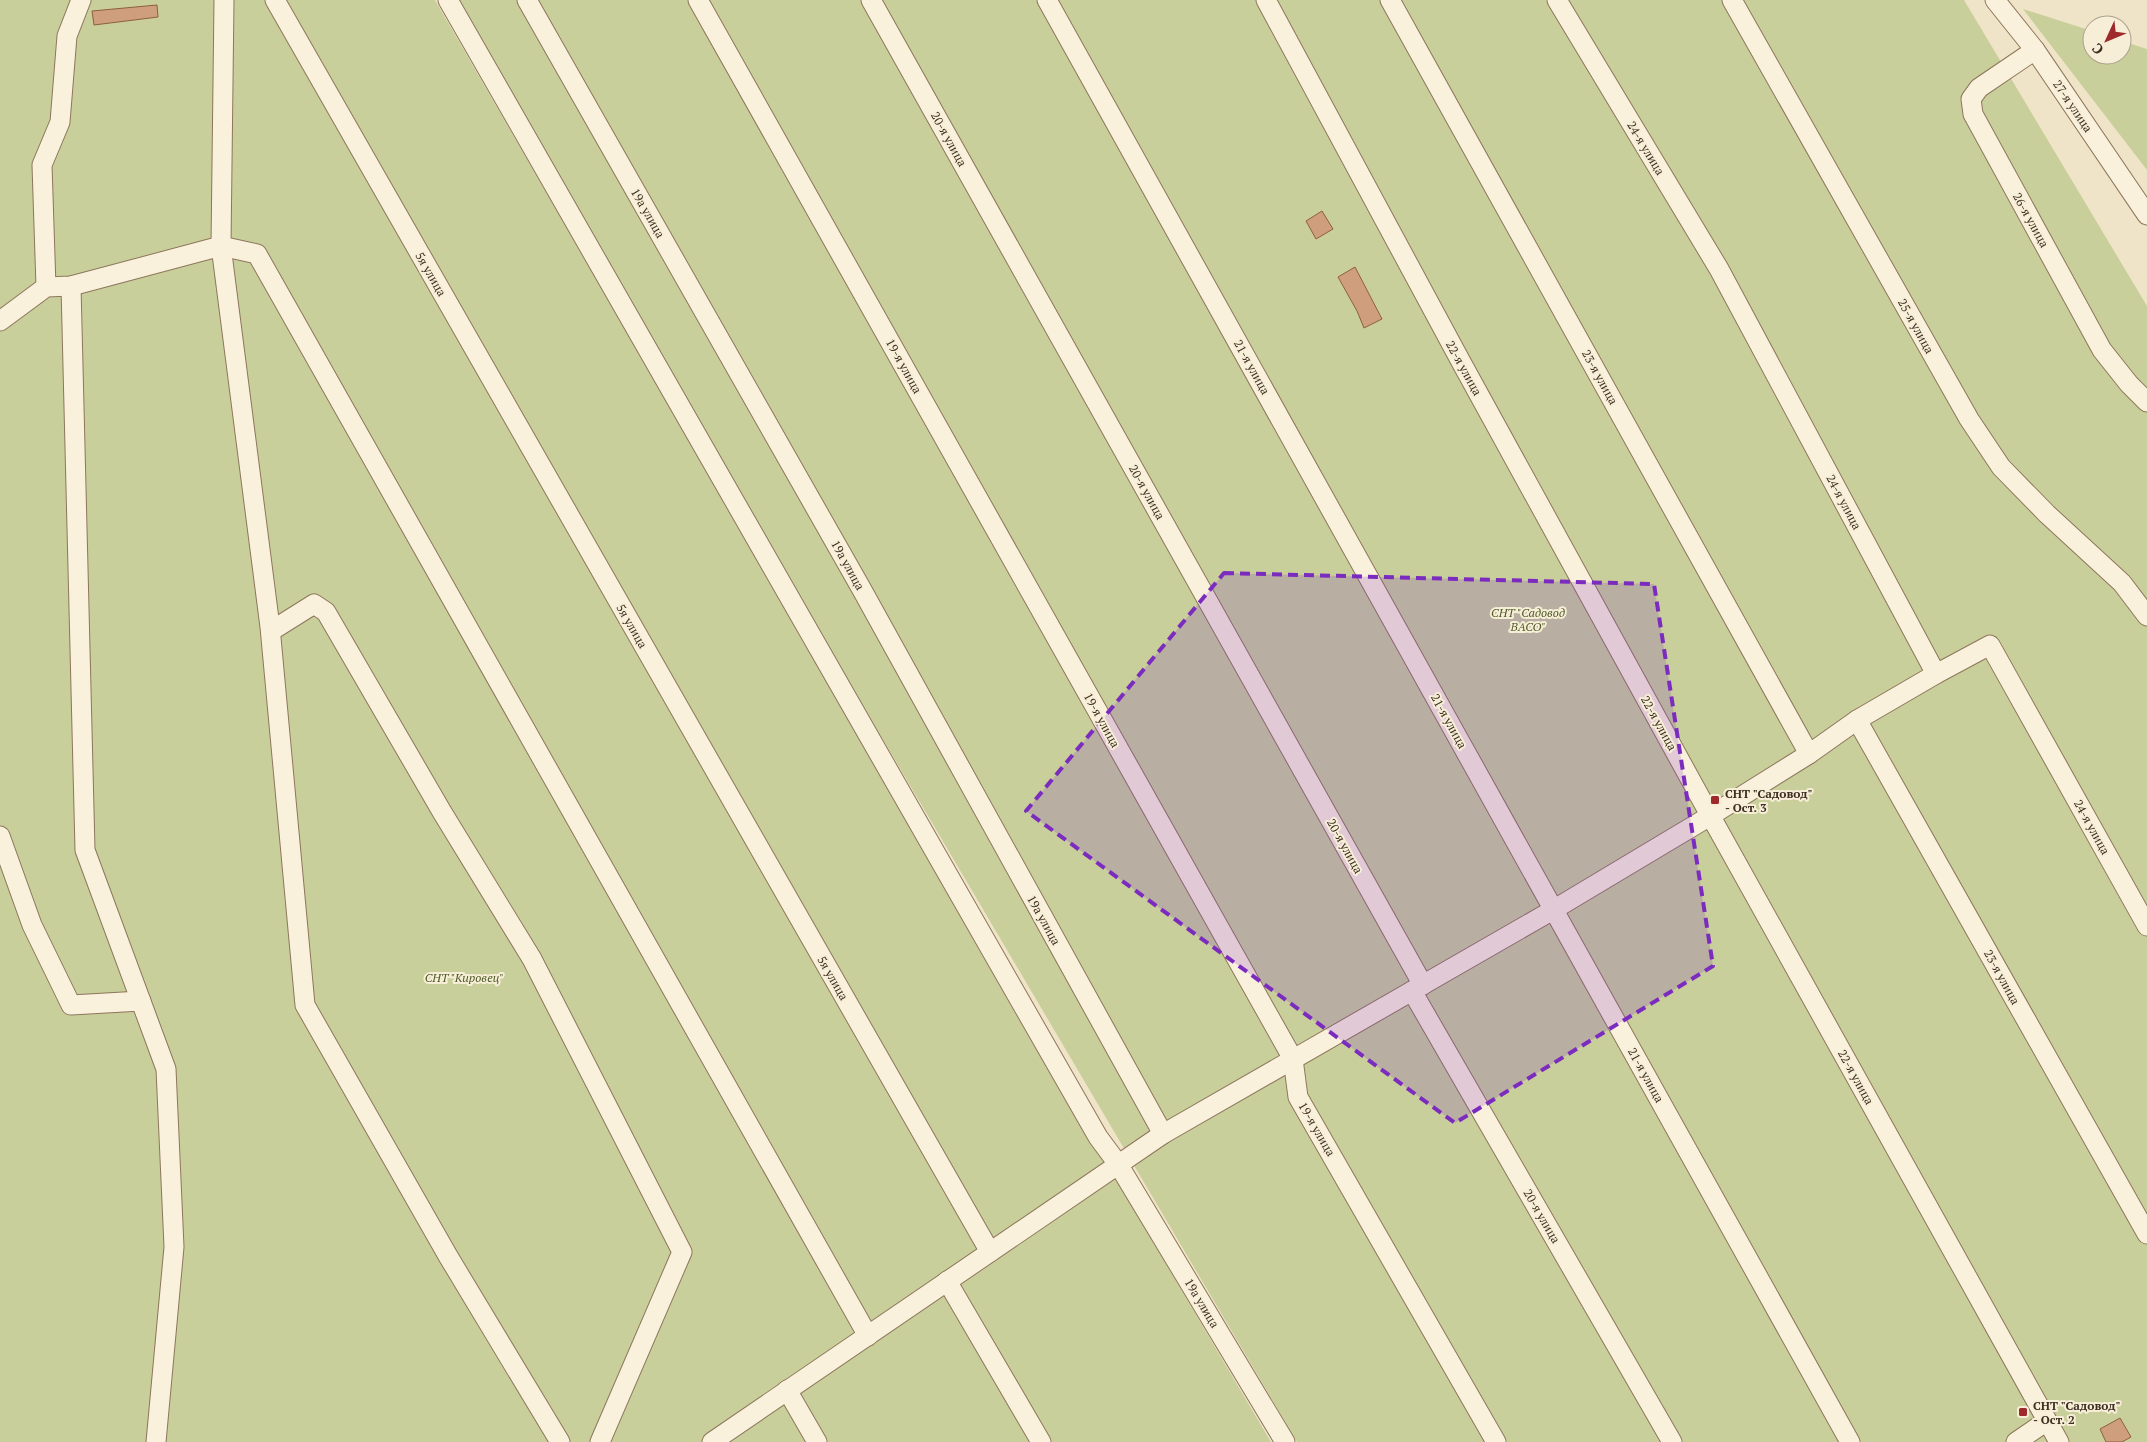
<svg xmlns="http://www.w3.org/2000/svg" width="2147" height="1442" font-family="'PT Serif',serif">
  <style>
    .green { fill: #c9cf9b }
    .building { fill: #cf9f7d; stroke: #8d5f41 }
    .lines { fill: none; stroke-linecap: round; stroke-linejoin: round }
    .minor-casing { stroke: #8d765c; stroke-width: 21 }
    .minor { stroke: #faf1dc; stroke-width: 19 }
    .marked { fill: #7b2cbf; fill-opacity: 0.2; stroke: #7b2cbf; stroke-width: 4; stroke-dasharray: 10 6; stroke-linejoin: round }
    .poi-dot { fill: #9e2a2b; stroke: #f7eed8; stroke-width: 2 }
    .labels { text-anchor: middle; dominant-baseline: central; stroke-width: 4; stroke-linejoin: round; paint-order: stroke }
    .street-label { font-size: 12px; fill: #3d2e20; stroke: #f7eed8 }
    .park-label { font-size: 12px; font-style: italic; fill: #4d5a26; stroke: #f7eed8 }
    .poi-label { font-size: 12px; font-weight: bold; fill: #3d2e20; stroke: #f7eed8; text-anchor: start }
  </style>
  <rect width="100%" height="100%" fill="#f0e4c8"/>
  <g class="green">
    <path d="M0,0H435L1107,1164L1271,1442H0Z"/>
    <path d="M447,0H1964L2147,306V1442H1297Z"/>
    <path d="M2023,9L2092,31V55H2122V41L2147,49V170Z"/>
  </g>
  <g class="building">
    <path d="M157,5L158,17L94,25L92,11Z"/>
    <path d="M1322,211L1333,229L1316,239L1306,221Z"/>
    <path d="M1355,267L1382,319L1364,328L1357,311L1338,277Z"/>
    <path d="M2120,1418L2131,1437L2122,1442H2106L2100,1429Z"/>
  </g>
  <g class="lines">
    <defs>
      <g id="minor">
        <path d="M224,0L221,246L257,254L868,1336"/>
        <path d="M275,0L990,1252"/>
        <path d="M448,0L1098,1137L1118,1164L1285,1442"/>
        <path d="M527,0L861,588L1163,1134"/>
        <path d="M698,0L1293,1059L1298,1097L1496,1442"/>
        <path d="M871,0L1423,985"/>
        <path d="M1047,0L1850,1442"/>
        <path d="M1266,0L1460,360L1705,806L2059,1442"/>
        <path d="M1390,0L1809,754"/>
        <path d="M1557,0L1719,269L1936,674L1990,645L2147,926"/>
        <path d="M1732,0L1969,419L2001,467L2047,514L2122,583L2147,616"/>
        <path d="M1995,0L2035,50L2147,215"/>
        <path d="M2035,50L1979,88L1971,99L1973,114L2102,350L2129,384L2147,402"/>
        <path d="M71,286L85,850L166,1069L174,1247L156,1442"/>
        <path d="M46,287L42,165L60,122L67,36L81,0"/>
        <path d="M0,321L46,287L71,286L221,246L270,627L305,1005L448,1256L560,1442"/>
        <path d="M271,631L314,604L326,612L442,812L532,959L682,1252L600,1442"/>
        <path d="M1857,720L2147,1234"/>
        <path d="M0,836L32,925L71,1005L141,1001"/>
        <path d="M1412,991L1672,1442"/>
        <path d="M947,1281L1041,1442"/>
        <path d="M787,1390L817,1442"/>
        <path d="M712,1442L1163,1134L1553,910L1710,816L1809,754L1857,720L1936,674"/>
        <path d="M2016,1442L2047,1421"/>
      </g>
    </defs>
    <use href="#minor" class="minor-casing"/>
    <use href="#minor" class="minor"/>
  </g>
  <path class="marked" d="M1224,573L1654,584L1713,966L1455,1123L1026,811Z"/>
  <g class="poi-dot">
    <rect x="1710" y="795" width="10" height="10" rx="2.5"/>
    <rect x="2018" y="1407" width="10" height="10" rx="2.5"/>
  </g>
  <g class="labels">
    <g class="street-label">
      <text transform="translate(2073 106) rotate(56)">27-я улица</text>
      <text transform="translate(949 139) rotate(61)">20-я улица</text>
      <text transform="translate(1646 148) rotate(59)">24-я улица</text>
      <text transform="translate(648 213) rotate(60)">19а улица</text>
      <text transform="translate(2031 220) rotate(61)">26-я улица</text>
      <text transform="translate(431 274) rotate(60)">5я улица</text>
      <text transform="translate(1916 326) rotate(61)">25-я улица</text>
      <text transform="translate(904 366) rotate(61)">19-я улица</text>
      <text transform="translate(1252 367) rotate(61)">21-я улица</text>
      <text transform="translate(1464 368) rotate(61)">22-я улица</text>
      <text transform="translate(1600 377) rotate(61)">23-я улица</text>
      <text transform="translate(1147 492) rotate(61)">20-я улица</text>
      <text transform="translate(1844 502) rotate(62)">24-я улица</text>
      <text transform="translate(848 565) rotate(61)">19а улица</text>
      <text transform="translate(632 626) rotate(60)">5я улица</text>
      <text transform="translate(1102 720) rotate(61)">19-я улица</text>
      <text transform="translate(1449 721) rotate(61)">21-я улица</text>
      <text transform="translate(1659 723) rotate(61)">22-я улица</text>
      <text transform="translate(2092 827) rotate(61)">24-я улица</text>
      <text transform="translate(1345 846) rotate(61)">20-я улица</text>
      <text transform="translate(1044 920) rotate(61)">19а улица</text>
      <text transform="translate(2002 977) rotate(61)">23-я улица</text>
      <text transform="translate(833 978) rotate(60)">5я улица</text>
      <text transform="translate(1646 1075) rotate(61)">21-я улица</text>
      <text transform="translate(1856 1077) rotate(61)">22-я улица</text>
      <text transform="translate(1317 1129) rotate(60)">19-я улица</text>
      <text transform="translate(1542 1216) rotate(60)">20-я улица</text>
      <text transform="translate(1202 1303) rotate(59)">19а улица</text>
    </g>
    <g class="park-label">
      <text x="1528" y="612">СНТ "Садовод<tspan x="1528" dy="14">ВАСО"</tspan></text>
      <text x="464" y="977">СНТ "Кировец"</text>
    </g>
    <g class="poi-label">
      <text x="1725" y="793">СНТ "Садовод"<tspan x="1725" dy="14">- Ост. 3</tspan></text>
      <text x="2033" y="1405">СНТ "Садовод"<tspan x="2033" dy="14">- Ост. 2</tspan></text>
    </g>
  </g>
  <g transform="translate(2107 40) rotate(226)"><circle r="24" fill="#f7eed8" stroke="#ada18e"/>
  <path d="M0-4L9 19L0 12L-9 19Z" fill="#9e2a2b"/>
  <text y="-8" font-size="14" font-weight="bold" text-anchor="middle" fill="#3d2e20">С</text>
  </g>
</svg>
